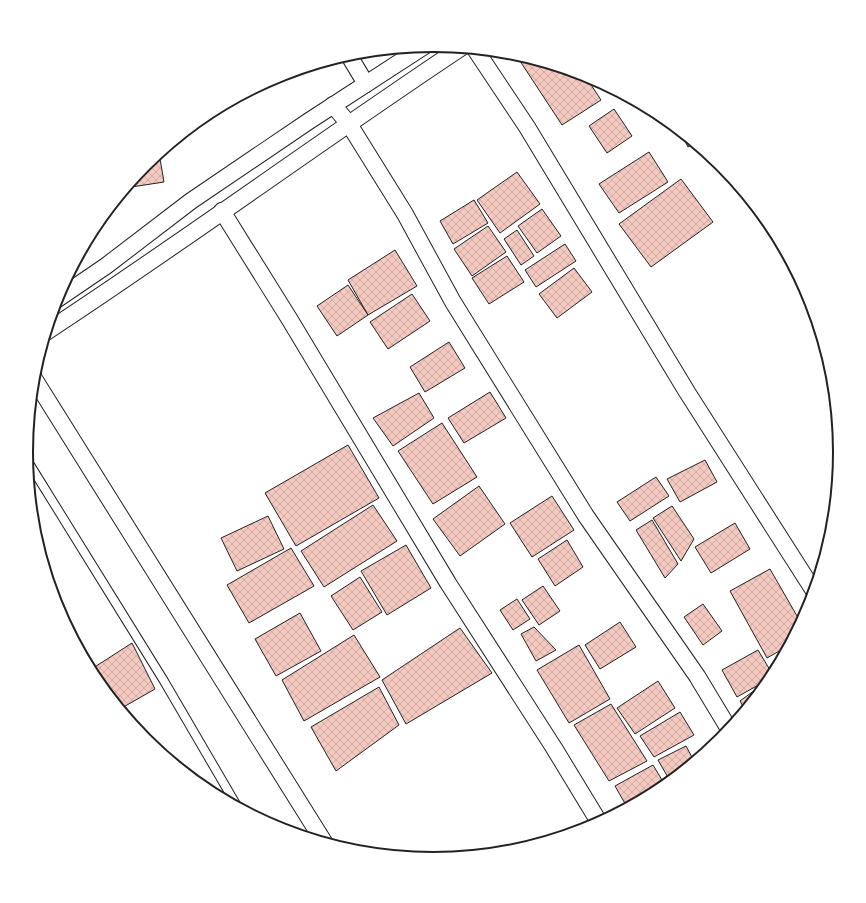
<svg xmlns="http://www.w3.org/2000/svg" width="866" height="903" font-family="Poppins,sans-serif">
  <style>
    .building { fill: url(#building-cross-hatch); stroke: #222 }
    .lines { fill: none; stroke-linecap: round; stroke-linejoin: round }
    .service-casing { stroke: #222; stroke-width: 10 }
    .minor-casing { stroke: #222; stroke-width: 18 }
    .service { stroke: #fff; stroke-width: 8 }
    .minor { stroke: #fff; stroke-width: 16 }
    .rim { fill: none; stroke: #222; stroke-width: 2 }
  </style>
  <defs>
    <pattern id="building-cross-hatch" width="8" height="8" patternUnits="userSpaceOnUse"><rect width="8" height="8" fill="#f3c9c0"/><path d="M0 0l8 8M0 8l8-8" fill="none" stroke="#d0aca5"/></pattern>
  </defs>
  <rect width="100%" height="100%" fill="#fff"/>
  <g class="building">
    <path d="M522,55L584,74L601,100L562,125L518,58Z"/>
    <path d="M614,109L632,136L607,153L589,126Z"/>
    <path d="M678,128L695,143L688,147Z"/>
    <path d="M649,152L668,182L619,213L599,184Z"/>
    <path d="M159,153L164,182L125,188L145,164Z"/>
    <path d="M517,172L540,204L500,233L477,200Z"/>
    <path d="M681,179L713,222L651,267L619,224Z"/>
    <path d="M474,200L488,223L453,244L440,221Z"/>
    <path d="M542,209L561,236L537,253L518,226Z"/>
    <path d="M488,226L506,252L472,276L454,249Z"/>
    <path d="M517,230L534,256L521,265L504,239Z"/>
    <path d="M565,244L576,261L536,287L525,270Z"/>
    <path d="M395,250L417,286L368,315L348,280Z"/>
    <path d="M507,256L524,282L489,304L472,278Z"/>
    <path d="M574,268L592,292L557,318L539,294Z"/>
    <path d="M348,285L368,315L337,336L317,306Z"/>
    <path d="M412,294L430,321L388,349L370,322Z"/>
    <path d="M449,342L465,368L425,392L410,367Z"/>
    <path d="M490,392L506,418L464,443L448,418Z"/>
    <path d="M419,393L434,418L393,446L373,418Z"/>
    <path d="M442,423L477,477L433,504L398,451Z"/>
    <path d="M348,445L379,498L296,546L265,493Z"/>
    <path d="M705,460L717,482L680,502L667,479Z"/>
    <path d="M656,477L669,496L630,521L617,502Z"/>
    <path d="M479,486L505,524L460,556L433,519Z"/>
    <path d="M552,496L574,530L532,557L510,523Z"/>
    <path d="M373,505L397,541L324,587L301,551Z"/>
    <path d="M672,506L694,539L681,561L653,518Z"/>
    <path d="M268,516L284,549L237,571L221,538Z"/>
    <path d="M652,520L678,564L665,578L636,530Z"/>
    <path d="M735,523L750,549L711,573L695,547Z"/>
    <path d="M567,540L583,567L555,586L538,559Z"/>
    <path d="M406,545L431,588L387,615L361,571Z"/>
    <path d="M291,548L314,586L249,623L227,585Z"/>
    <path d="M770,569L801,623L788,646L767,658L730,591Z"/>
    <path d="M360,577L382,612L353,630L331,596Z"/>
    <path d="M543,586L560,611L539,625L522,600Z"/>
    <path d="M517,599L530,619L513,630L500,610Z"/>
    <path d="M703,604L722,631L703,645L684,617Z"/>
    <path d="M300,613L321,651L276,676L255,639Z"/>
    <path d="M620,622L636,647L600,669L585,645Z"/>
    <path d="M534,627L556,650L536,661L521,634Z"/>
    <path d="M460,628L492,673L406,724L382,680Z"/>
    <path d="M354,635L380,677L304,721L282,680Z"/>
    <path d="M132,643L155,689L120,709L94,677L90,670Z"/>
    <path d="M579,645L610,699L569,723L537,670Z"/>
    <path d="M758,650L773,675L771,678L737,697L722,670Z"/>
    <path d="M770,679L745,710L740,701Z"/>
    <path d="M658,681L675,708L635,734L617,708Z"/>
    <path d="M379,687L399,725L336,771L311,727Z"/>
    <path d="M611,704L647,761L609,781L574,725Z"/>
    <path d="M680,712L694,735L654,757L640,736Z"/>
    <path d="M686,746L694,761L670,781L658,760Z"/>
    <path d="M653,765L665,785L659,790L627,807L615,786Z"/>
  </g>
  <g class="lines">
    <defs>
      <path id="service" d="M27,460L164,681L237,806"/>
      <g id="minor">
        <path d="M475,49L527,127L687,392L814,591"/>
        <path d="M348,54L366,84"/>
        <path d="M333,105L349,124L405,214L453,302L586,516L697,676L729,729"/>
        <path d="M222,211L290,320L448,583L554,748L599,822"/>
        <path d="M56,300L106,266L191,201L309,121L426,45"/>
        <path d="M46,332C186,240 322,140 462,47"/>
        <path d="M33,377L324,842"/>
      </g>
    </defs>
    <use href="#service" class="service-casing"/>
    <use href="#minor" class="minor-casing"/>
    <use href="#service" class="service"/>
    <use href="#minor" class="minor"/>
  </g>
  <path d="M0 0H866V903H0ZM33 452a400 400 0 1 1 800 0a400 400 0 1 1-800 0Z" fill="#fff" fill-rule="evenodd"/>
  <path class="rim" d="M33 452a400 400 0 1 1 800 0a400 400 0 1 1-800 0Z"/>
</svg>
